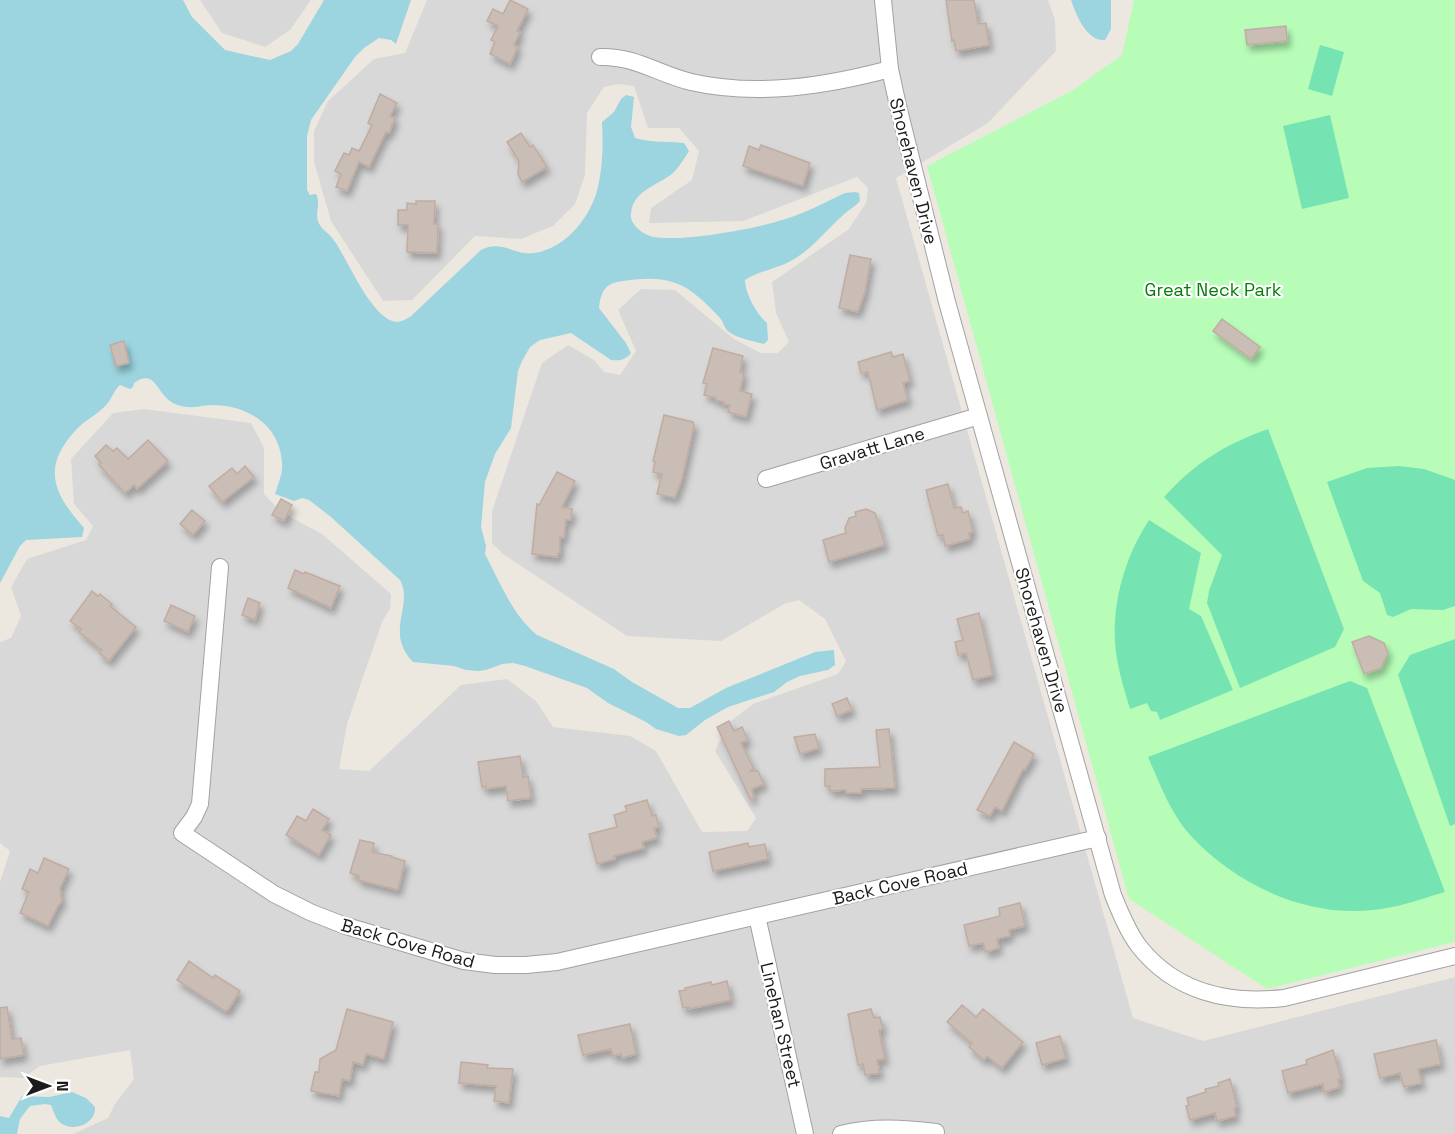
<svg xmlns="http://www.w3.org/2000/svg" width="1455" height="1134" font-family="'Space Grotesk',sans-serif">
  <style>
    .residential { fill: #d9d8d8 }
    .park { fill: #b7fdb8 }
    .pitch { fill: #76e3b2 }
    .water { fill: #9cd4df }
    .building { fill: #c9bdb5; stroke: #c0aca1; stroke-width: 1.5; filter: url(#shadow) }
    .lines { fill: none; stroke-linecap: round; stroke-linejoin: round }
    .minor-casing { stroke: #a2a2a2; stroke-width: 18 }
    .minor { stroke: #fff; stroke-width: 16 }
    .labels { text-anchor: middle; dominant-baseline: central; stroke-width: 4.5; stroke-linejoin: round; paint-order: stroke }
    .street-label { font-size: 18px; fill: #1b1b1b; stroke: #fff }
    .park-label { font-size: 18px; fill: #047e06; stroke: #fff }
  </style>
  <defs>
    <filter id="shadow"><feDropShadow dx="3.5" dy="6" stdDeviation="3" flood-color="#0004"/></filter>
  </defs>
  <rect width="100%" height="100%" fill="#ede8df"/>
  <g class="residential">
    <path d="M200,0H311L290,30L265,47L222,33Z"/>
    <path d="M427,0H1048L1055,20L1056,51L988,123L896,178L1133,1018L1203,1041L1455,977V1134H73L108,1118L115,1104L134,1079L130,1050L40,1066L23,1078L0,1077V882L10,851L0,843V642L11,638L21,616L11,587L27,559L86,540L93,526L74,504L71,459L113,413L144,409L251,423L264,448V494L281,512L322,534L391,594L390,609L382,622L347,724L339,769L369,771L461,685L507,679L536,701L553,727L630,736L656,751L702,832L747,831L756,818L715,751L728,723L753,704L838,674L846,661L825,619L799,600L784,604L721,641L627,636L503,554L492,543V511L542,363L568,345L594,360L604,372L620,375L636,351L618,310L641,289L675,290L734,339L761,353H778L789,342L776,313L772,282L849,229L866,203L868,188L857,177L743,221L649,223L651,208L692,180L699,151L679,128H648L634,86L619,84L604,87L587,113L585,175L575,204L553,226L521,239L475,236L412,300L383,301L331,221L314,162V131L328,101L374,59L405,53Z"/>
  </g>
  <path class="park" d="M1134,0H1455V942L1267,989L1129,899L927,166L1073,90L1122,55Z"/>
  <g class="pitch">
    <path d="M1320,45L1344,52L1332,96L1308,89Z"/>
    <path d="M1330,115L1349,198L1302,209L1283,126Z"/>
    <path d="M1268,429L1344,629L1335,647L1240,688L1207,603L1209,591L1222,555L1164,497C1196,462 1224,445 1268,429Z"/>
    <path d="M1399,466L1424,469L1455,480V606L1443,610L1411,609L1393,617L1387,615L1380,593L1363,581L1327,482L1367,468Z"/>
    <path d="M1149,520L1201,553L1189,609L1201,616L1233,690L1160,720L1157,712L1151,711L1147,703L1130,709C1125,693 1120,676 1117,659C1109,611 1123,560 1149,520Z"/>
    <path d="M1455,639V824L1450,826L1398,675L1410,655Z"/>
    <path d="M1350,681L1367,688L1445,892C1427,897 1409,904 1392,907C1319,923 1242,890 1192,837C1171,815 1160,784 1148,757Z"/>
  </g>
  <g class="water">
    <path d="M0,0H183L192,17L225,50L270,60L291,51L298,44L324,0H411L396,44L391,40L379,38L364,48L355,57L311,120L307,136V190L310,195L316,194C321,204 315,212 318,221C320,229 329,233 333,239C347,257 371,320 397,322C401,322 406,319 410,317L481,250C502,239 515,256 534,253C567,249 594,213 599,182C603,162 603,142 602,122L614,112L621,99L626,95L634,97L631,127L635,138C651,143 668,141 684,143L689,151C685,157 681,164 676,170C662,185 634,188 631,213C629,225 644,235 654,237C682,242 754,229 782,220C804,214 825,202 845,193L855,192L859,193L860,201C855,207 848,210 842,216C825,232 810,251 789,262C775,269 759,271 745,280C745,293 757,315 767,323L768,340L764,344C753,341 739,339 729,332C724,329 724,322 720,318C687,282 670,274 623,281C605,283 601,291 599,308L626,343L631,353C625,360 620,361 611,360L571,333L540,340L530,347L522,361L518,371L511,428L495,454L485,482L481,527L486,546L485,554C500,582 512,615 537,635L614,669L632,682L678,708H690L726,688L815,652L834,650L835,665L828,670L800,676L787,682L774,692L728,707L705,720L686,735L679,736L656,729L646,722L608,703L587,688L525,666L513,663L502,664L486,670L478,671L466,670L454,666L413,662C384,632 414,605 400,580L331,517L309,500L302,498L294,501L275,494C278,484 283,474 282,463C280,425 247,405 212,405C198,406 189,410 175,404C156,396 157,367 134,383L133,387L130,389L120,385C114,390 112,398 107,404C98,415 84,420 75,431C41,468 54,494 84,528L82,537L26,540L20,546L0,583Z"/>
    <path d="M1071,0H1111V29L1105,40C1087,42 1076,15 1071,0Z"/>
    <path d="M72,1092L86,1098L95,1107C96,1122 78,1131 64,1125C56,1122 54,1112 51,1105L45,1104L30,1106L20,1119L17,1134H0V1116L9,1118L22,1096L49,1097Z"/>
  </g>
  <g class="building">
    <path d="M510,0L528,9L517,31L520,32L514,45L518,47L510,64L490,54L495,42L491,40L498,26L487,21L493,9L503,14Z"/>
    <path d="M946,0H974L978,24L986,23L989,45L956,51L954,40L952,41Z"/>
    <path d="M1286,26L1287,41L1247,45L1245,30Z"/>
    <path d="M380,94L397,103L390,116L395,118L389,133L386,132L369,167L359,162L347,191L336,187L341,174L335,171L344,153L349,155L352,148L359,151L372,125L368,123Z"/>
    <path d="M521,133L530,147L533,145L547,167L522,182L518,174L519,161L507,142Z"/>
    <path d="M761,145L810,163L803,186L743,166L749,146L759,150Z"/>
    <path d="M416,201H435L434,224H438L437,253L407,252L408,225H398V210H407V203L416,204Z"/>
    <path d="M850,255L871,259L865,292L858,312L839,308Z"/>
    <path d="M1222,319L1260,347L1251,359L1213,331Z"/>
    <path d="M124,341L129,363L116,366L110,345Z"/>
    <path d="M713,348L743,356L740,372L744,373L740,391L752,394L746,417L728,412L730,405L723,404L724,402L715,400L716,398L704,395L707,384L703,383Z"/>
    <path d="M891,352L893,357L903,354L910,381L903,383L908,400L877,410L868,372L861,373L858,362Z"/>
    <path d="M664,415L693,422L694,425L682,479L675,498L657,494L662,474L653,472L655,462L653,461Z"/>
    <path d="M148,440L168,461L137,489L134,485L125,493L99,465L101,463L95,456L106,445L113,451L117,448L128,459Z"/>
    <path d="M245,466L254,477L222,502L209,486L232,468L237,474Z"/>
    <path d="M557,472L575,481L562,507L572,509L571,520H566L564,538L560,537V553H558V557L532,554L537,504L539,505Z"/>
    <path d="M948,484L954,508L961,507L963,513L968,511L973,532L969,533L970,539L945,546L943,535L938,536L926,490Z"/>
    <path d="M281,499L292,505L284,521L272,515Z"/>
    <path d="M866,509L875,513L885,545L829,562L823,540L846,533L845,528L849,518L856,516L855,512Z"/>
    <path d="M192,510L205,521L193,535L180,524Z"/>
    <path d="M295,570L304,574L305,572L340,586L331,608L288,588Z"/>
    <path d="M92,591L98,596L100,594L112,604L110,606L136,627L109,661L99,653L102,650L79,632L81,629L70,621Z"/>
    <path d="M248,598L260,603L255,620L242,615Z"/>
    <path d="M171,605L195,616L188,632L164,621Z"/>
    <path d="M979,613L993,675L973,680L966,653L958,655L955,642L963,640L957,619Z"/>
    <path d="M1369,636L1384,643L1388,653L1381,668L1364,674L1352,642Z"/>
    <path d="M847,698L852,710L837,716L832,704Z"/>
    <path d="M729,721L734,731L742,727L748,740L741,743L754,769L750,771H758L764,784L752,789L754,798L750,799L717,727Z"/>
    <path d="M889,729L895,788L861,789V793H846V790L830,791V786H825V769L880,767L876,730Z"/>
    <path d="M815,734L819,748L800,754L794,737Z"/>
    <path d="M1014,742L1034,754L1025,770L1023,769L1002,811L995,807L990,816L977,810Z"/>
    <path d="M520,756L523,777L528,776L531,798L508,801L506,786L486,789V786L482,787L478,762Z"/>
    <path d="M647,800L652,816L656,815L659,827L654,828L657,838L642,842L644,848L614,856L615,859L597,864L589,834L617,827L614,815L627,811L625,806Z"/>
    <path d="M313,809L329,819L322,830L331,835L319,855L286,835L297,816L306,821Z"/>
    <path d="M360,840L374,843L372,852L392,856V857L405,861L398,890L358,880L359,876L350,873Z"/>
    <path d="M748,843L749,847L765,844L768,859L713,871L709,852Z"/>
    <path d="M44,858L69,869L60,888L62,902L58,906L48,926L20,913L29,892L22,889L30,869L38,873Z"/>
    <path d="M1020,903L1025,926L1009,930L1010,936L997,939L999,948L986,952L983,943L969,946L964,925L1000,916L999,908Z"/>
    <path d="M189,961L213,978L215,975L240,991L228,1010L225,1011L177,980Z"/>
    <path d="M727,981L731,1000L689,1009V1007L683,1008L679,991L686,990L685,988L711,982L712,985Z"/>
    <path d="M962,1005L976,1017L983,1009L1023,1042L1002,1068L987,1056L984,1060L969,1047L972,1043L947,1022Z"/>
    <path d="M7,1007L12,1039L21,1038L24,1055L0,1059V1008Z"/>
    <path d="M347,1009L393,1022L384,1059L366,1054L363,1065L353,1062L350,1081L342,1079L339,1096L311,1091L315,1072H319L320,1059L336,1050Z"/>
    <path d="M871,1009L874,1018L880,1017L883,1029L879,1030L885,1059L877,1060L880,1073L865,1075L863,1064L858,1065L848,1014Z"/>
    <path d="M630,1024L636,1054L622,1058L621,1054L613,1056L611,1049L583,1055L578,1035Z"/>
    <path d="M1060,1036L1066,1058L1042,1065L1036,1043Z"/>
    <path d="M1436,1040L1441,1064L1418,1069L1422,1083L1404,1087L1400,1073L1380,1078L1374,1054Z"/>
    <path d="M1333,1050L1341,1079L1338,1080L1340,1087L1324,1092L1323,1084L1288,1093L1282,1071L1307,1064L1306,1060Z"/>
    <path d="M461,1062L488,1065L487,1068L513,1069L509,1103L494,1101L496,1086L459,1083Z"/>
    <path d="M1230,1079L1237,1107L1234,1108L1236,1116L1217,1121L1215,1113L1190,1120L1186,1106L1189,1105L1187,1098L1206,1092L1205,1089L1219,1086L1218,1083Z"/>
  </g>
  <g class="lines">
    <defs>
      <g id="minor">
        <path d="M883,0L890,69L898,106L947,302L1113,895C1120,912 1127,930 1138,945C1174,992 1228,1004 1284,998L1455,956"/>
        <path d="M600,57C635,56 658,74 691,82C757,97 826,86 890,69"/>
        <path d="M766,479L979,416"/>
        <path d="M220,567L200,804L194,817L182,833L274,894L310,912L343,925L464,961L495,965H526L557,962L1098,838"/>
        <path d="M757,916L805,1134"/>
        <path d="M841,1134C872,1126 904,1128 936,1132"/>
      </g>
    </defs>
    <use href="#minor" class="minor-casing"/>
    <use href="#minor" class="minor"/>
  </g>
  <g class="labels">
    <g class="street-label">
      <text transform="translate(914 171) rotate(76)">Shorehaven Drive</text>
      <text transform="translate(872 448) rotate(-17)">Gravatt Lane</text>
      <text transform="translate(1042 640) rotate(74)">Shorehaven Drive</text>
      <text transform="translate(900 883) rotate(-13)">Back Cove Road</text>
      <text transform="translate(408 943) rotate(16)">Back Cove Road</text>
      <text transform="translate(781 1025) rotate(77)">Linehan Street</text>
    </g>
    <g class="park-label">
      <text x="1213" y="289">Great Neck Park</text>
    </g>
  </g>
  <g transform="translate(48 1086) rotate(90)" stroke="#ffffff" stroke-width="4.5" paint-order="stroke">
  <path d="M0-4.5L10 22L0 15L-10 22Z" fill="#1b1b1b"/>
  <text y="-9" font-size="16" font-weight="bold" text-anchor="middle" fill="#1b1b1b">N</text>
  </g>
</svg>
